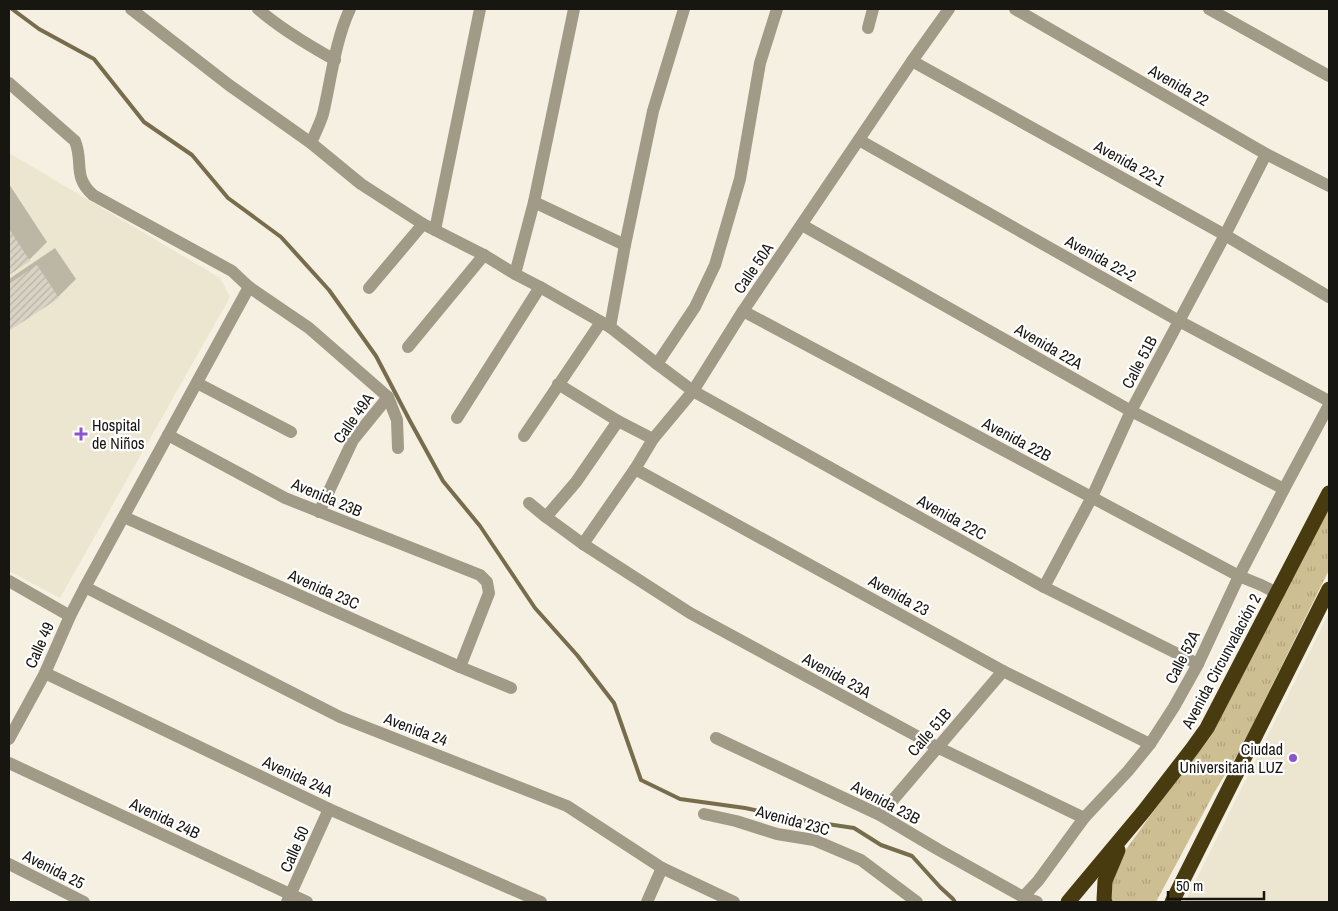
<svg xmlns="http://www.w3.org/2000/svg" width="1338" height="911" font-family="'Archivo Narrow',sans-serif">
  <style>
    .built { fill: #ece5cf }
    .grass { fill: url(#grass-tufts) }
    .shadow { fill: #0003 }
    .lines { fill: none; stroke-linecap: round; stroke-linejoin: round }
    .stream { stroke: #776d4c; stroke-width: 4 }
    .building { fill: url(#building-hatch) }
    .street { stroke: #a09a87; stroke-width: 12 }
    .highway { stroke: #483b0f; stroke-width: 15 }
    .poi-dot { fill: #8b55cd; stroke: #fff; stroke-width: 2 }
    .labels { text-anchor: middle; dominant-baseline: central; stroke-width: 4.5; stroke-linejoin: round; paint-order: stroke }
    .street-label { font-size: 16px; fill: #181611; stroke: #fff }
    .poi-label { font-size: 16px; fill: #181611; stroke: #fff; text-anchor: start }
  </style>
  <defs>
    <pattern id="grass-tufts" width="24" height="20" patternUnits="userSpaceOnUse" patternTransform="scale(1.25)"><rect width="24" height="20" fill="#cebf92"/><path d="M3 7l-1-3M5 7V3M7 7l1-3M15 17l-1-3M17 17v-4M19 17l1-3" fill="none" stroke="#b0a37d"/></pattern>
    <pattern id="building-hatch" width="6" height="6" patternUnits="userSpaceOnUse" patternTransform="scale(1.25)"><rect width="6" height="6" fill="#d8d3c4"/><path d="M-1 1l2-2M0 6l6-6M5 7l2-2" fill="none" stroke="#b9b4a7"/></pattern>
  </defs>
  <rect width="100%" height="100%" fill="#f5f0e1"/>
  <g class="built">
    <path d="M9,153L220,278L230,297L60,598L9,571Z"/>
    <path d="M1329,613V902H1185Z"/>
  </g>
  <path class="grass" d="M1329,505V570L1241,748L1214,793L1156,902H1113L1111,900L1110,882L1127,848L1211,732Z"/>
  <g class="shadow">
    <path d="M9,184L47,242L29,260L9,273Z"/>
    <path d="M55,248L76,279L58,297L9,330V279Z"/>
  </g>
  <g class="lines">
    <path class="stream" d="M12,9L39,29L94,59L144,122L192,155L228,198L281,237L329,290L376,356L410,421L443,481L480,526L535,608L577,655L614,703L641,780L680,799L745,808L807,821L854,828L881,845L912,856L940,887L953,899L955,902"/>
  </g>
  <g class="building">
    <path d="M9,229L30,261L9,275Z"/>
    <path d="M37,265L59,298L9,331V284Z"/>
  </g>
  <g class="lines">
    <g class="street">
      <path d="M131,9L229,85L311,143L361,184L423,224L484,255L515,274L540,287L610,327L657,364L693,391L1044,587L1198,664"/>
      <path d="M258,9C281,29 308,45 335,60"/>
      <path d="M1015,9L1266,154L1329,186"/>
      <path d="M1209,9L1329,76"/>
      <path d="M868,28L873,9"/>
      <path d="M912,61L1225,235L1329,297"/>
      <path d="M9,83L75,141C84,163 72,176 93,195L232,271L249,287L85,587L70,616L45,673L9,739"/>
      <path d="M859,140L1179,321L1329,401"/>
      <path d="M311,143C315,133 320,124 323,114C331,80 335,41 350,9"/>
      <path d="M534,202L625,245"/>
      <path d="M802,225L1131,411L1284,489"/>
      <path d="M435,230L480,9"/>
      <path d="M515,274L534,202L574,9"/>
      <path d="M249,287L309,328L388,397L397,420L398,448"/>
      <path d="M369,288L423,224"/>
      <path d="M743,311L1239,576L1261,585L1277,593"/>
      <path d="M610,327L625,245L653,111L684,9"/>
      <path d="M408,347L484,255"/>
      <path d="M657,364L695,307L715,265L740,179L760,63L777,9"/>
      <path d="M197,383L291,432"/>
      <path d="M558,384L618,421L653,439"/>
      <path d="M457,418L540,287"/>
      <path d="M168,435L285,498L480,575L487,582L489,593L460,667"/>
      <path d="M524,436L601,322"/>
      <path d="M635,469L1003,671L1150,744"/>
      <path d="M529,503L546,517L583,544L690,613L937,747L1084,818"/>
      <path d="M319,512L353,440L388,397"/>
      <path d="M124,517L460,667L511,688"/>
      <path d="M546,517L576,482L618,421"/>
      <path d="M583,544L635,469L653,439L693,391L743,311L912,61L949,9"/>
      <path d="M9,581L70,616"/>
      <path d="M85,587L340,717L567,806L662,868L734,902"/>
      <path d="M1044,587L1092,497L1131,411L1225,235L1266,154"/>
      <path d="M45,673L329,809L541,902"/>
      <path d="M716,738L880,815L939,850L1023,897L1037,902"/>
      <path d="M9,763L307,902"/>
      <path d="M704,814L736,821L777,834L814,840L861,860L917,902"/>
      <path d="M880,815L1003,671"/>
      <path d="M9,864L84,902"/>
      <path d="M1023,897L1038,881L1084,818L1128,771L1150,744L1174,707L1198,664L1239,576L1284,489L1329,405"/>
      <path d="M287,902L329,809"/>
      <path d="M647,902L662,868"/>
    </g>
    <g class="highway">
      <path d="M1068,902L1144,811L1192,749L1207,728L1329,493"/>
      <path d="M1105,902L1104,900L1105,881L1118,850"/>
      <path d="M1172,902L1329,589"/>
    </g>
  </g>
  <g class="poi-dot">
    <path d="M78.5 426.5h5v5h5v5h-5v5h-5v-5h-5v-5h5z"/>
    <circle cx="1293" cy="758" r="5"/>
  </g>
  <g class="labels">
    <g class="street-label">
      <text transform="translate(1179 85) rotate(30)">Avenida 22</text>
      <text transform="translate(1130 163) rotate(29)">Avenida 22-1</text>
      <text transform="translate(1101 258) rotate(29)">Avenida 22-2</text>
      <text transform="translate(753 268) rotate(-56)">Calle 50A</text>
      <text transform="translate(1049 346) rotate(30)">Avenida 22A</text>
      <text transform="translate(1139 362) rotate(-62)">Calle 51B</text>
      <text transform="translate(353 418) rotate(-55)">Calle 49A</text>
      <text transform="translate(1017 439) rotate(28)">Avenida 22B</text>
      <text transform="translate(327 497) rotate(23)">Avenida 23B</text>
      <text transform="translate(952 517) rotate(29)">Avenida 22C</text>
      <text transform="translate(324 589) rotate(24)">Avenida 23C</text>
      <text transform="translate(899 595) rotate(29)">Avenida 23</text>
      <text transform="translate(39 645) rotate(-66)">Calle 49</text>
      <text transform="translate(1182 657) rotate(-63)">Calle 52A</text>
      <text transform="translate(1221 661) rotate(-62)">Avenida Circunvalación 2</text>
      <text transform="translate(837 675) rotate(29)">Avenida 23A</text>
      <text transform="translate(416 729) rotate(21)">Avenida 24</text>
      <text transform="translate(929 732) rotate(-49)">Calle 51B</text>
      <text transform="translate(298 776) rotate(25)">Avenida 24A</text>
      <text transform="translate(886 802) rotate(28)">Avenida 23B</text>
      <text transform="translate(165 818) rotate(25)">Avenida 24B</text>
      <text transform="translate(793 820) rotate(15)">Avenida 23C</text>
      <text transform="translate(294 849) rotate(-66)">Calle 50</text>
      <text transform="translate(54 869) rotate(27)">Avenida 25</text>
    </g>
    <g class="poi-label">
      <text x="92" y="425">Hospital<tspan x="92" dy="18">de Niños</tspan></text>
      <text x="1283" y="749" text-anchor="end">Ciudad<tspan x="1283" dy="18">Universitaria LUZ</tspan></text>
    </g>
  </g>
  <rect width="1338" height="911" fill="none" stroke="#181611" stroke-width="20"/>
  <path d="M1168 891v8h96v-8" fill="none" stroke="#181611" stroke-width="2.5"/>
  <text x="1176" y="891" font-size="15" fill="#181611" stroke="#ffffff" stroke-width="4" paint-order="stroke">50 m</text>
</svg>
